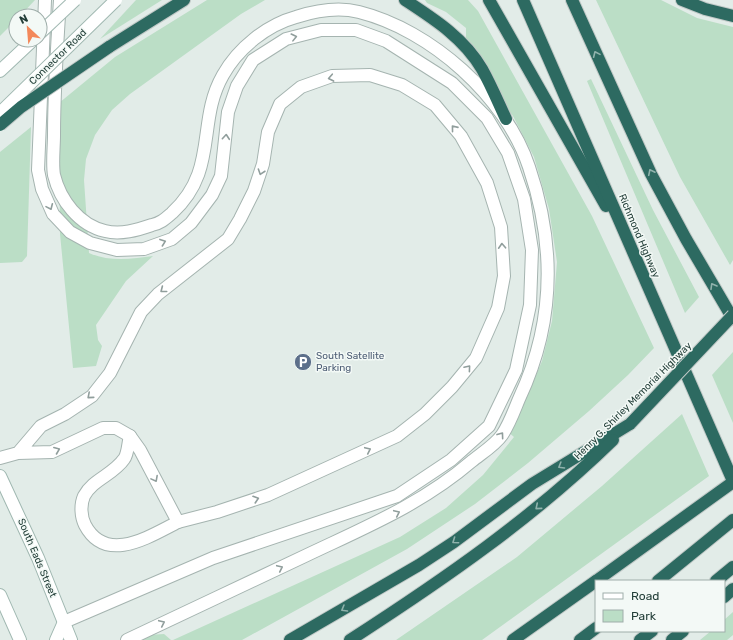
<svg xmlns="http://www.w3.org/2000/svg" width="733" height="640" font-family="Rubik,sans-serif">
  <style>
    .green { fill: #bbdec6 }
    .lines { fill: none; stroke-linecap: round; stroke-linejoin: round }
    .lane-casing { stroke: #a5b4b0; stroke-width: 14 }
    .secondary-casing { stroke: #a0b8b1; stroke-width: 14 }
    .highway-casing { stroke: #c1c9c7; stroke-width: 14 }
    .lane { stroke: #fff; stroke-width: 12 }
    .secondary { stroke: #fff; stroke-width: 12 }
    .highway { stroke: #2d6a61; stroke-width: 12 }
    .secondary-bridge-casing { stroke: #a0b8b1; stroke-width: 14; stroke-linecap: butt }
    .highway-bridge-casing { stroke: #c1c9c7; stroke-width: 14; stroke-linecap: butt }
    .secondary-bridge { stroke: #fff; stroke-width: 12 }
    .highway-bridge { stroke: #2d6a61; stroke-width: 12 }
    .oneway { stroke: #909e9c }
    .oneway2 { stroke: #90b2ac }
    .labels { text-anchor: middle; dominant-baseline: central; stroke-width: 3; stroke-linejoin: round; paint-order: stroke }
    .street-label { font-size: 10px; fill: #223e38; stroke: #f3f9f6 }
    .service-label { font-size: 10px; fill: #4e5e75; stroke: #f3f9f6; text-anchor: start }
  </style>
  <rect width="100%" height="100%" fill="#e2ece8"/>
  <g class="green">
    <path d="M0,0H35L20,16H16V20L0,36Z"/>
    <path d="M136,0H162L100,39Z"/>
    <path d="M207,0H265L241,14L130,94L112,110L95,135L86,159L84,180L89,253C109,262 132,259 153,256L126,281L96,325L98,340L102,346L96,366L73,368L60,234L59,103L115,57Z"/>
    <path d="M425,0H468L478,11L592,216L654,348L628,375L589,411L528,463L475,504L407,549L242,640H173L400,537L446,508L483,475L514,437L507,431L529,392L542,361L552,321L557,262L549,209L534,157L513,116L466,57V28L446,12L427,3Z"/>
    <path d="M596,0H661L697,18L733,27V260L730,265L680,177Z"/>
    <path d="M591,79L653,210L699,297L685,313L587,81Z"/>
    <path d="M31,127L27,256L22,262L0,263V152Z"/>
    <path d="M733,352V423L712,375Z"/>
    <path d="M682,414L709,476L482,640H396L517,557L602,486Z"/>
    <path d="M733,612V635L727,640H700L711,631H724V620Z"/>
    <path d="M164,634L171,640H138L148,635Z"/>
  </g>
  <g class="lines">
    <defs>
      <g id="lane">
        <path d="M45,0L38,170L42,189L53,214L70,232L90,243L117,250L144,249L172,239L191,223L212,195L221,176L228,112L237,86L253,60L286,39L321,30H356L386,41L452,83L487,118L508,153L524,199L532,250L530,305L516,370L489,426L451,460L397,496L213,558L64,622"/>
        <path d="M60,0C57,45 54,90 54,135C54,148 52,163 54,175C60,200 79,225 105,231C121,235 137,230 152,225C161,223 165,219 172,213C219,170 196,122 223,75C238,48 267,25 296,17C315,11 339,7 359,12C431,30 506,97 529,167C556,246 555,323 519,399C514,411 509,425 502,435C495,445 482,453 472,461C422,504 366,527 307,555C247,583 187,612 127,640"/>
        <path d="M130,436C128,443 128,454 124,459C113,475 93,479 84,496C80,505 81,517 85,525C106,565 150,536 178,522"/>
        <path d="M0,458L18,453L52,452L103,428H116L130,436L140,450L178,522L217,512L268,495L397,436L425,414L452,387L476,358L498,308L504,276L501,227L487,183L461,136L435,105L402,85L370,75L332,76L301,87L280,104L268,132L263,164L254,191L240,219L228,239L158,294L141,312L110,373L92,396L65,414L41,426L18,453"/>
      </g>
      <g id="secondary">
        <path d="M0,71L33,40"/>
        <path d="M0,476L38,558L71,640"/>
        <path d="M0,595L20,640"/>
        <path d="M56,640L64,622"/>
      </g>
      <g id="highway">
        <path d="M405,0C434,19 464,38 482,69C491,85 498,102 506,119"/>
        <path d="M489,0L606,206"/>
        <path d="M523,0L733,481"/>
        <path d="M572,0L651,174L686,239L733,319"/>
        <path d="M682,0L705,9L733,16"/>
        <path d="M109,47L184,0"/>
        <path d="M596,581L733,482"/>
        <path d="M658,581L733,520"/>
        <path d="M716,581L733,567"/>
        <path d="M724,597L733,589"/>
        <path d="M290,640L419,565L454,542L532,484L630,424"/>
        <path d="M350,640C443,580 533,518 613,440"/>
        <path d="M513,640L596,581"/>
        <path d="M580,640L596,628"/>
        <path d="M640,640L652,631"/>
        <path d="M672,640L683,631"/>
      </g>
    </defs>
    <use href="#lane" class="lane-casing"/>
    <use href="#secondary" class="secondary-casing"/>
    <use href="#highway" class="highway-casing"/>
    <use href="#lane" class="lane"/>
    <use href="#secondary" class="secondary"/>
    <use href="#highway" class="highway"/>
    <defs>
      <g id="secondary-bridge">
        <path d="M40,33L75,0"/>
        <path d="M0,113L116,0"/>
      </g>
      <g id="highway-bridge">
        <path d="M0,125L21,107L109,47"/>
        <path d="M630,424L733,315"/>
      </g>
    </defs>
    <use href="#secondary-bridge" class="secondary-bridge-casing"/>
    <use href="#highway-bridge" class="highway-bridge-casing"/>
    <use href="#secondary-bridge" class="secondary-bridge"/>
    <use href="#highway-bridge" class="highway-bridge"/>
  </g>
  <defs><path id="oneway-chevron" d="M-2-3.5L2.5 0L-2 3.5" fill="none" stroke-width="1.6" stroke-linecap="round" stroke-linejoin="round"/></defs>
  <g class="oneway">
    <use href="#oneway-chevron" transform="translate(294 37) rotate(-14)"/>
    <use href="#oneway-chevron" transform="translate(331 78) rotate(169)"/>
    <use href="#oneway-chevron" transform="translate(454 128) rotate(-129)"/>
    <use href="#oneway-chevron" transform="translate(226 137) rotate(-85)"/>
    <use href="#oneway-chevron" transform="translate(261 172) rotate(109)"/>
    <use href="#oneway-chevron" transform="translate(50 207) rotate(66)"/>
    <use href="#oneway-chevron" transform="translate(163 242) rotate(-20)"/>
    <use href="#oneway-chevron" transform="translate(502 246) rotate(-93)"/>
    <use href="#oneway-chevron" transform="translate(163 290) rotate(142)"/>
    <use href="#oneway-chevron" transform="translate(468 368) rotate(-50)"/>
    <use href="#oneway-chevron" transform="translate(90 396) rotate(139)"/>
    <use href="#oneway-chevron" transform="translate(501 435) rotate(-54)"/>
    <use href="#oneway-chevron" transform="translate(57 450) rotate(-22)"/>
    <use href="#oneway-chevron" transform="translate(368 450) rotate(-25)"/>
    <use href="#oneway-chevron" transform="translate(155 479) rotate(62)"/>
    <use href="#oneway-chevron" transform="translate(256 499) rotate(-18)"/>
    <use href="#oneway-chevron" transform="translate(397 513) rotate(-25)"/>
    <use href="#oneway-chevron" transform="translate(280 568) rotate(-25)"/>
    <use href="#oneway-chevron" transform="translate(162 623) rotate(-25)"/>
  </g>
  <g class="oneway2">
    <use href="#oneway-chevron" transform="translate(596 54) rotate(-114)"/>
    <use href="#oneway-chevron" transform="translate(651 172) rotate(-116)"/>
    <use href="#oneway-chevron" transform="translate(713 286) rotate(-120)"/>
    <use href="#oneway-chevron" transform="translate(561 466) rotate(149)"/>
    <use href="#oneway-chevron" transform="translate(538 507) rotate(140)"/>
    <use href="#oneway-chevron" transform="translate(455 541) rotate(145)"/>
    <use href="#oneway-chevron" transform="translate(344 609) rotate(150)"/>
  </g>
  <defs>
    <symbol id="parking-disc" viewBox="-11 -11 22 22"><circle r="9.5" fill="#5c6f8a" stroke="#f3f9f6"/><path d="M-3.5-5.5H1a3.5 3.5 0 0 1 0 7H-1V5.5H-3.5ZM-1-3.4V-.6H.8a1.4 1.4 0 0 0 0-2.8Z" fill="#fff"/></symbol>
  </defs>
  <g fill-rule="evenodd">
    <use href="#parking-disc" x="293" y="352" width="20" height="20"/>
  </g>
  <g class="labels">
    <g class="street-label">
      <text transform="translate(58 57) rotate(-44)">Connector Road</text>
      <text transform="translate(639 236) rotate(67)">Richmond Highway</text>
      <text transform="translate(633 401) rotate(-45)">Henry G. Shirley Memorial Highway</text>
      <text transform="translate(37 558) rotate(67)">South Eads Street</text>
    </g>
    <g class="service-label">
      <text x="316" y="356">South Satellite<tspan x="316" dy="12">Parking</tspan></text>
    </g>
  </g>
  <rect x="595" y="580" width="130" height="52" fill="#f3f9f6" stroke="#9faeaa"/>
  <rect x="603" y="593" width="20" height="6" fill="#ffffff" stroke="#9faeaa"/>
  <text x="631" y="600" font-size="12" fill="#223e38">Road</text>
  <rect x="603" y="610" width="20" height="12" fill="#bbdec6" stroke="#9faeaa"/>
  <text x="631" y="620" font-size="12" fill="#223e38">Park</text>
  <g transform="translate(28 28) rotate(334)"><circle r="19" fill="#f3f9f6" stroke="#9faeaa"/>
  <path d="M0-3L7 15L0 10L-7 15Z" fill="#f3885a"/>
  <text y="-6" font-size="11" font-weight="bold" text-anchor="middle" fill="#223e38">N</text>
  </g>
</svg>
